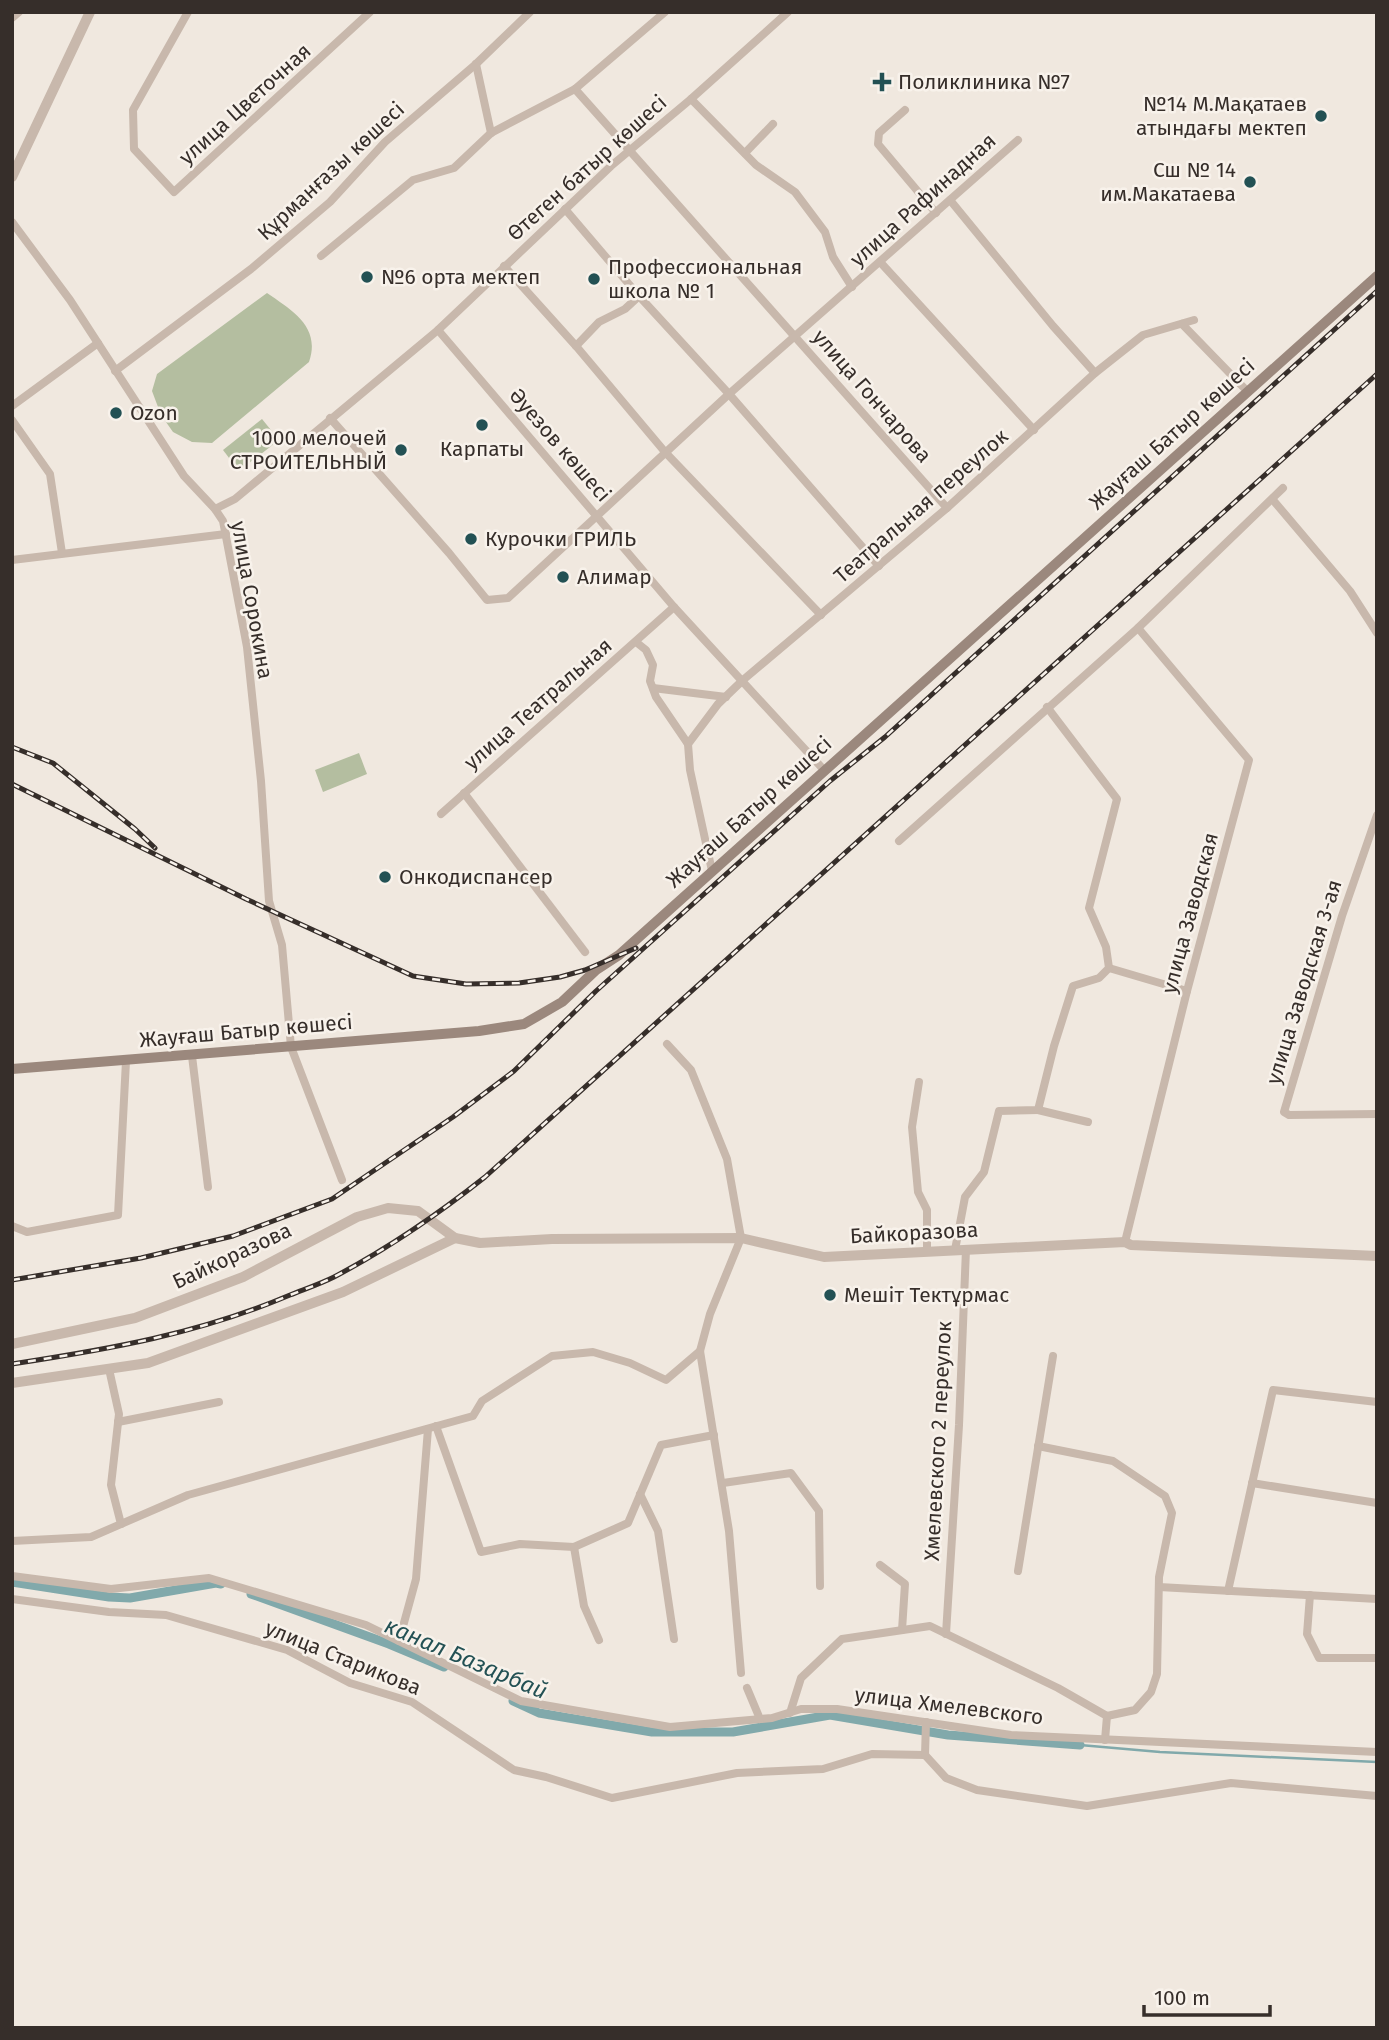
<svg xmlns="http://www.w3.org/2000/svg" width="1389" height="2040" font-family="'Fira Sans',sans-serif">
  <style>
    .garden { fill: #b4bea0 }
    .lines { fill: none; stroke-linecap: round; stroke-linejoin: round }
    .stream { stroke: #81a9ab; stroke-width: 2.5 }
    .canal { stroke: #81a9ab; stroke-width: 9 }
    .minor { stroke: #c8b8ac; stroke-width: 8 }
    .tertiary { stroke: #c8b8ac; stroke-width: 10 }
    .secondary { stroke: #9b887d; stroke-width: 10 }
    .rail-casing { stroke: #362e2a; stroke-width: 5 }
    .rail { stroke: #f8f2eb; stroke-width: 2.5; stroke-dasharray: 8; stroke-linecap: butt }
    .poi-dot { fill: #235154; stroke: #f8f2eb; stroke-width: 2.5 }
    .labels { text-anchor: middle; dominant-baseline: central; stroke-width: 5; stroke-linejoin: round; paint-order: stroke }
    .poi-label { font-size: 21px; fill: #362e2a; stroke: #f8f2eb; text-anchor: start }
    .street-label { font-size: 21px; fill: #362e2a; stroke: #f8f2eb }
    .water-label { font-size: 23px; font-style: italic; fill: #235154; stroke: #f8f2eb }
  </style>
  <rect width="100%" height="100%" fill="#f0e8df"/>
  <g class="garden">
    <path d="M267,293C293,311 321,327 309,362L212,443L192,442L173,432L161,415L152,391L157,374Z"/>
    <path d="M262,419L279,440L239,471L223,450Z"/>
    <path d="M359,753L367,774L323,792L315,770Z"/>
  </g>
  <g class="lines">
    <path class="stream" d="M1080,1745L1160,1752L1377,1762"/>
    <g class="canal">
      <path d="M12,1582L109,1597L130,1598L216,1583L221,1584"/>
      <path d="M251,1594L389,1644L444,1667"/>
      <path d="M513,1701L539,1713L652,1732H733L830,1715L948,1735L1080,1745"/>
    </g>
    <g class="minor">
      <path d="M188,12L133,110L134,149L174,192L370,12"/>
      <path d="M12,18L19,12"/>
      <path d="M476,64L491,133"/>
      <path d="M575,89L947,508"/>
      <path d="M691,99L756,165L795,192L825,232L833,257L852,287"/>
      <path d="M905,110L879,133L878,144L936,213"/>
      <path d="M745,153L773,124"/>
      <path d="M950,200L1053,326L1095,373"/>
      <path d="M565,209L639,296L729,394L879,566"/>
      <path d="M12,222L70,300L184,476L215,509L223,521L247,647L261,781L269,901L282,945L291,1047L342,1180"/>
      <path d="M321,256L413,180L454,168L491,133L575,89L665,12"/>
      <path d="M881,263L1034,430"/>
      <path d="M504,266L576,346L665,452L821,615"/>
      <path d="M1182,324L1248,392"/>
      <path d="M438,330L674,607L824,770"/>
      <path d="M576,346L599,322L625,309L639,296"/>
      <path d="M115,371L251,269L330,202L385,142L476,64L530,12"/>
      <path d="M12,406L98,343"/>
      <path d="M330,418L449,553L487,600L508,598L729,394L1018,140"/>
      <path d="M12,420L50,474L62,553"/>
      <path d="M1273,500L1350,591L1377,633"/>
      <path d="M215,509L235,499L438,330L611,166L691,99L788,12"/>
      <path d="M12,560L226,534"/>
      <path d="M636,642L646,650L653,665L650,681L656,697L688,744L690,770L712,871"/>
      <path d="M653,688L726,697"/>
      <path d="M688,744L718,704L743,680L947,508L1095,373L1143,335L1194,320"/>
      <path d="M464,793L585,952"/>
      <path d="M441,814L674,607"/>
      <path d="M1377,815L1342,916L1284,1112L1289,1115L1377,1114"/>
      <path d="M899,841L1138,628L1283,488"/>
      <path d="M1109,968L1187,991"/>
      <path d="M667,1044L691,1070L727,1159L741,1238L710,1314L700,1351L729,1531L741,1673"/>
      <path d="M192,1056L208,1187"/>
      <path d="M919,1082L912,1127L918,1192L927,1210V1251"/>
      <path d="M1038,1110L1088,1122"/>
      <path d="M12,1226L27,1232L118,1215L126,1061"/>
      <path d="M1125,1242L1187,991L1249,760L1138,628"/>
      <path d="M955,1250L965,1197L984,1172L999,1111L1038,1110L1054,1046L1073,986L1099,978L1109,968L1106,947L1089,908L1117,799L1047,707"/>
      <path d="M109,1369L119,1414L111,1485L121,1524"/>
      <path d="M118,1422L219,1402"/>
      <path d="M436,1426L481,1552L520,1544L574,1547L628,1523L661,1445L714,1435"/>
      <path d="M1038,1446L1113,1461L1165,1496L1172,1513L1159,1577L1157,1674L1151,1692L1135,1710L1107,1716"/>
      <path d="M723,1483L791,1473L819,1511L820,1586"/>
      <path d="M1252,1483L1377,1503"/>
      <path d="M640,1494L658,1531L674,1639"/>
      <path d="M12,1541L91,1537L188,1495L473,1416L482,1401L552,1356L593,1352L630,1363L666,1380L700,1351"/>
      <path d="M574,1547L584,1606L599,1640"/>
      <path d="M880,1565L905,1584L902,1630"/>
      <path d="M1018,1571L1053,1356"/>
      <path d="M12,1576L111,1589L209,1578L366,1625L521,1701L670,1727L772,1718L801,1709H837L1011,1735L1377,1752"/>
      <path d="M1159,1587L1377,1599"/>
      <path d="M1228,1591L1273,1390L1377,1402"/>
      <path d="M1310,1595L1307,1634L1319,1658H1377"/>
      <path d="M12,1599L109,1612L166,1615L287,1650L350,1683L412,1702L514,1770L546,1777L612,1798L737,1773L823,1769L872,1754L925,1755L946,1778L977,1790L1087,1806L1231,1783L1377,1796"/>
      <path d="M946,1634L959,1425L966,1249"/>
      <path d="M399,1641L416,1579L428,1429"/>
      <path d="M747,1688L760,1719"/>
      <path d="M790,1713L801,1678L842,1639L930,1626L1058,1688L1107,1716L1105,1740"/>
      <path d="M925,1755L926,1722"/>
    </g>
    <g class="tertiary">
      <path d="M12,177L90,12"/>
      <path d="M12,1344L135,1318L243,1277L357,1217L388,1208L418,1211L455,1238L480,1243L552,1239L741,1238L824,1257L1125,1242L1131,1245L1377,1256"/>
      <path d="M12,1383L148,1363L343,1292L455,1238"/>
    </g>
    <path class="secondary" d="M12,1069L479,1031L524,1024L562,1002L596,970L619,955L1377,276"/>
    <defs>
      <g id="rail">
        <path d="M12,747L53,763L135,829L155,848"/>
        <path d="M12,784L246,899L413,976L466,984L519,983L560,977L585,970L636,948"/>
        <path d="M12,1280L141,1258L233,1236L332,1199L453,1117L514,1071L596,991L830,781L885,737L1377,291"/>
        <path d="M12,1364C110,1349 198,1334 290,1295C305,1289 320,1284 334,1277C389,1248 437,1215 485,1177L1377,374"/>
      </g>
    </defs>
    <use href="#rail" class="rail-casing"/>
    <use href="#rail" class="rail"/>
  </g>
  <g class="poi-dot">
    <path d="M878.5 71.5h7v7h7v7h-7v7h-7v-7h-7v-7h7z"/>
    <circle cx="1321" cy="116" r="7"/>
    <circle cx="1250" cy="182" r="7"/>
    <circle cx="367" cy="277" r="7"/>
    <circle cx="594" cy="279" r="7"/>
    <circle cx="116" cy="413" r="7"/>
    <circle cx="482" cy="425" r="7"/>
    <circle cx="401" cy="450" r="7"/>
    <circle cx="471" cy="539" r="7"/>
    <circle cx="563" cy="577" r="7"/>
    <circle cx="385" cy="877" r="7"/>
    <circle cx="830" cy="1295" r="7"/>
  </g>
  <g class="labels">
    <g class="poi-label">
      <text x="898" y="82">Поликлиника №7</text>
      <text x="1307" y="104" text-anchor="end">№14 М.Мақатаев<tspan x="1307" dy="24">атындағы мектеп</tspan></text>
      <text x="1236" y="170" text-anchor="end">Сш № 14<tspan x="1236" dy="24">им.Макатаева</tspan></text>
      <text x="608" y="267">Профессиональная<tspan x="608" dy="24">школа № 1</tspan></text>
      <text x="381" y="277">№6 орта мектеп</text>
      <text x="130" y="413">Ozon</text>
      <text x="387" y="438" text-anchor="end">1000 мелочей<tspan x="387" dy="24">СТРОИТЕЛЬНЫЙ</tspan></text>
      <text x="482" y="449" text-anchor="middle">Карпаты</text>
      <text x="485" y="539">Курочки ГРИЛЬ</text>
      <text x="577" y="577">Алимар</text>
      <text x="399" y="877">Онкодиспансер</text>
      <text x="844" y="1295">Мешіт Тектұрмас</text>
    </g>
    <g class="street-label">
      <text transform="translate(245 104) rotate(-42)">улица Цветочная</text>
      <text transform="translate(587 168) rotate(-42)">Өтеген батыр көшесі</text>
      <text transform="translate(331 171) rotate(-43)">Құрманғазы көшесі</text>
      <text transform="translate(923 200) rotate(-42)">улица Рафинадная</text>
      <text transform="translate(872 396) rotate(49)">улица Гончарова</text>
      <text transform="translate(1172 434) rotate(-42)">Жауғаш Батыр көшесі</text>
      <text transform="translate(560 445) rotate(49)">Әуезов көшесі</text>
      <text transform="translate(921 506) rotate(-41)">Театральная переулок</text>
      <text transform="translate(252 600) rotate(80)">улица Сорокина</text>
      <text transform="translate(538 704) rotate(-41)">улица Театральная</text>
      <text transform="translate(749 812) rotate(-42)">Жауғаш Батыр көшесі</text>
      <text transform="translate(1190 913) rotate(-75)">улица Заводская</text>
      <text transform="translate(1304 982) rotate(-73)">улица Заводская 3-ая</text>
      <text transform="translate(246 1031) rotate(-5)">Жауғаш Батыр көшесі</text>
      <text transform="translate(914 1233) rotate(-3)">Байкоразова</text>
      <text transform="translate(232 1256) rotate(-25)">Байкоразова</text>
      <text transform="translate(938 1441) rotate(-87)">Хмелевского 2 переулок</text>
      <text transform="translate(343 1658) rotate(22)">улица Старикова</text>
      <text transform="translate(949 1706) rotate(7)">улица Хмелевского</text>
    </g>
    <g class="water-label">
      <text transform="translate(466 1658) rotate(23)">канал Базарбай</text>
    </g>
  </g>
  <rect width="1389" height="2040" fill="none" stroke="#362e2a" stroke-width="28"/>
  <path d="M1144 2005v10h126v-10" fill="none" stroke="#362e2a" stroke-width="3.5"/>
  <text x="1154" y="2005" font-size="21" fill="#362e2a" stroke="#f8f2eb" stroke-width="5" paint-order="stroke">100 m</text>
</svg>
